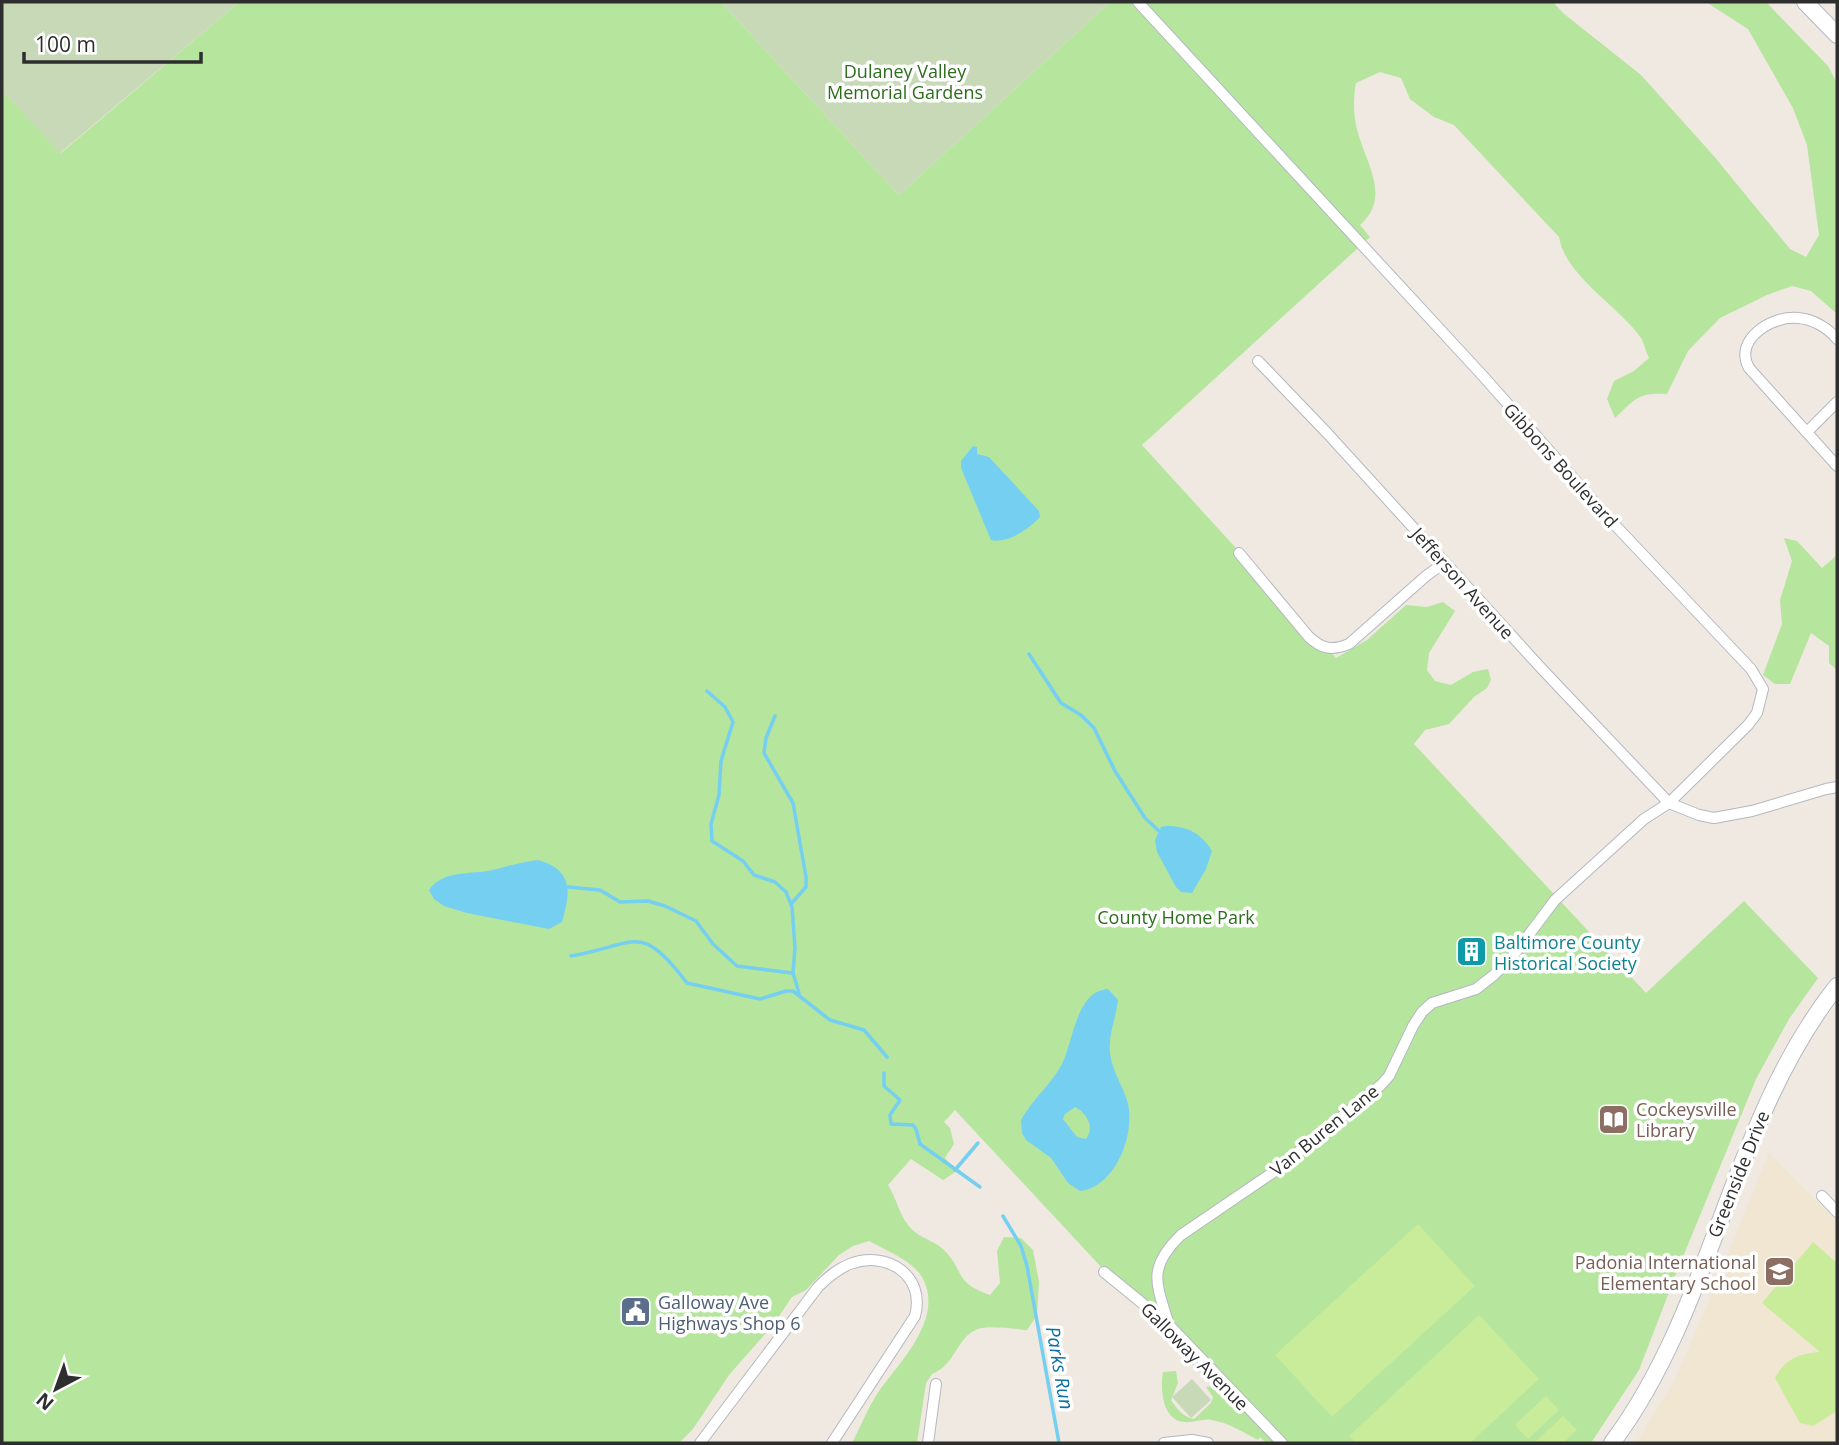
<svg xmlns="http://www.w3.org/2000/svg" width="1839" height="1445" font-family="'Open Sans',sans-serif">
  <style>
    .education { fill: #f0e6d1 }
    .green { fill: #b6e59e }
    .cemetery { fill: #c8d9b8 }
    .pitch { fill: #c9ec9a }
    .water { fill: #75cff0; fill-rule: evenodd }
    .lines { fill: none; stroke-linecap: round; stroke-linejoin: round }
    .stream { stroke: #75cff0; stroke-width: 3.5 }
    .street-casing { stroke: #b4b7c1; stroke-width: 12 }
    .secondary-casing { stroke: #b4b7c1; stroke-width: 18 }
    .street { stroke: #fff; stroke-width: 10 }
    .secondary { stroke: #fff; stroke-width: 16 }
    .labels { text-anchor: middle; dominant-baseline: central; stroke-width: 7; stroke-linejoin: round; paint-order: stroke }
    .park-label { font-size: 18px; fill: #2c6e1b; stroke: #fff }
    .street-label { font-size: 18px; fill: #2e2e2e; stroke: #fff }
    .culture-label { font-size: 18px; fill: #0d838f; stroke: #fff; text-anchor: start }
    .education-label { font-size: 18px; fill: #785e54; stroke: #fff; text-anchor: start }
    .service-label { font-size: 18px; fill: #4e5e75; stroke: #fff; text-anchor: start }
    .water-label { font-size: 19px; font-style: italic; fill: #0d6fa3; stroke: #fff }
  </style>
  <rect width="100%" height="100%" fill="#efe9e1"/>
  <path class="education" d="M1769,1153L1837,1222V1443H1636L1674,1381L1700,1322Z"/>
  <g class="green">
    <path d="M239,2H721L899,195L1110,2H1553L1563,13L1641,75L1713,155L1790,249L1806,257L1819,235L1807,145L1793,108L1748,29L1706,2H1766L1828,66L1837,83V314L1811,291L1792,286L1767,295L1720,318L1688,351L1667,394C1638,392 1635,399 1615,418L1607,399L1614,381L1634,371L1649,358C1646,352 1644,343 1641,338C1620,307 1565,276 1559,237L1454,125L1434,117L1410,99L1401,78L1380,72L1356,83C1353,99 1353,117 1358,133C1367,165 1391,198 1360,225L1370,237L1142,445L1336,658L1367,640L1406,605L1427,607L1443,602L1455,611L1429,653L1427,670L1435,681L1451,685L1473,672L1488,669L1491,680L1487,688L1474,697L1449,724L1425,730L1414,744L1646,993L1744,901L1818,978L1789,1019L1756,1079L1678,1269L1639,1370L1591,1443H1266L1260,1437L1258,1440C1243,1432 1229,1423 1212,1420C1203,1418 1194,1423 1184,1422C1162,1420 1160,1388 1163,1372L1176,1371L1178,1383L1171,1400C1177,1409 1183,1417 1194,1419L1211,1403L1213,1397L1206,1387L1212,1386L955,1110L944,1122L950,1128L954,1144L945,1158L957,1171L943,1180L911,1159L888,1185C898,1201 900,1220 915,1232C924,1239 936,1242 944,1250C965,1271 953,1282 990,1295L1000,1283L997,1251L1004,1237L1021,1238L1033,1250L1039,1282L1037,1315L1027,1330C1015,1329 988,1325 978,1329C956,1337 956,1365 932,1374L926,1383L917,1443H852C861,1426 868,1407 879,1391C901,1361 945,1317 922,1277C912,1260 885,1250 869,1241L853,1246L839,1255L806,1290L792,1297L773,1325L729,1375L693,1429L679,1443H2V90L61,153Z"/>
    <path d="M1784,538L1797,541L1822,568L1837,555V670L1829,663V646L1811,633L1790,684H1775L1763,675L1782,624L1780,600L1792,561Z"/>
  </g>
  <g class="cemetery">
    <path d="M2,2H239L60,153L2,90Z"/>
    <path d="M721,2H1110L899,195Z"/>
    <path d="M1192,1379L1211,1400L1191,1418L1172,1397Z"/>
  </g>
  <g class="pitch">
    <path d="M1418,1224L1475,1286L1332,1417L1275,1355Z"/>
    <path d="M1813,1242L1837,1263V1411L1813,1426L1800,1423L1775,1378C1786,1358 1799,1354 1820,1352L1762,1303Z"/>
    <path d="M1479,1315L1539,1379L1470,1443H1356L1349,1436Z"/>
    <path d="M1546,1396L1559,1410L1528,1439L1515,1425Z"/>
    <path d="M1563,1416L1577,1430L1563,1443H1534Z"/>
  </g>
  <g class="water">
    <path d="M973,446L977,447V454L989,457L1039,511L1040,517C1029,529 1007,544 991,540L961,468V461Z"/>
    <path d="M1166,826C1187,826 1201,833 1212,851L1206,869L1192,893L1181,892L1176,887L1157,852L1155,840L1161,827Z"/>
    <path d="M538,860C573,870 571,891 562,922L549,929L467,913L444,906L434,899L429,890C444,869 472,875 493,870C508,866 522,862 538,860Z"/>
    <path d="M1108,989L1118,1000C1116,1018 1108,1035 1110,1053C1112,1072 1124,1087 1128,1104C1135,1136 1115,1187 1080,1191L1068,1183L1051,1158L1026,1140L1022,1133L1021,1120C1032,1100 1050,1085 1061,1066C1073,1045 1075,991 1108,989ZM1075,1107C1087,1113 1095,1127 1086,1139L1077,1137L1063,1119L1065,1114Z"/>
  </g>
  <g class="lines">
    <g class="stream">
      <path d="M1029,654L1061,703L1081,715L1094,728L1115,771L1145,818L1159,831"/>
      <path d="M707,691L725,707L733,722L721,761L719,795L711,824L712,841L743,861L754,875L775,882L786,892L792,907L795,948L793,973L799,993"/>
      <path d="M775,716L766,738L764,753L793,803L806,877V887L791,904"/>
      <path d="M568,887L600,890L620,902L648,901L665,906L696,921L713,944L737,966L792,973"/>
      <path d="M571,956C636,945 639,920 687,983L760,999L786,991H793L830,1020L864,1030L887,1057"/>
      <path d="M884,1073V1086L900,1100L890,1115L891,1124L913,1125L916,1129L920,1144L980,1187"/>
      <path d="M955,1170L978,1143"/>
      <path d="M1003,1216L1021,1246L1027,1266L1059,1443"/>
    </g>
    <defs>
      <g id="street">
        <path d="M1138,2L1483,376L1613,523L1751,669L1763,689L1757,713L1748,725L1669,803L1644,819L1555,900L1512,957L1494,975L1476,989L1432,1003L1422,1012L1413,1026L1389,1076L1381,1085L1275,1171L1181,1235C1147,1268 1156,1283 1169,1325"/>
        <path d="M1837,339C1828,328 1813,319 1798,318C1773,315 1733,339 1749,368L1837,466"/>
        <path d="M1258,361L1328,434L1541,668L1669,803L1699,815L1714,818L1752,811L1826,789L1837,787"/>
        <path d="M1807,432L1837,402"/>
        <path d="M1239,553L1309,637C1322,649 1332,651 1349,644L1426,576L1444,563"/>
        <path d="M1822,1196L1837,1212"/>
        <path d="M1104,1272L1169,1325L1282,1443"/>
        <path d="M700,1443L818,1287C828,1277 837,1269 850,1264C886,1250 926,1275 915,1316L832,1443"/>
        <path d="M928,1443L936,1384"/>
        <path d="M1164,1443L1192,1440L1208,1443"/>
      </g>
      <g id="secondary">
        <path d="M1805,2L1837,35"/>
        <path d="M1612,1443C1715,1305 1730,1121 1837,986"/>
      </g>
    </defs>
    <use href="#street" class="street-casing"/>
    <use href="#secondary" class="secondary-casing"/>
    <use href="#street" class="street"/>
    <use href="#secondary" class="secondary"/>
  </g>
  <defs>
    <symbol id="building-square" viewBox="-11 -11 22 22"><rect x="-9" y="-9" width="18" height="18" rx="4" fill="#0f9aa8" stroke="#fff"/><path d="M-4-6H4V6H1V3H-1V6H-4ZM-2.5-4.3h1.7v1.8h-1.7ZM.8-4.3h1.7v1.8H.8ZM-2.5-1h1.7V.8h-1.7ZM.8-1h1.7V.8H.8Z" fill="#fff"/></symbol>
    <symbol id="library-square" viewBox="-11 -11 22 22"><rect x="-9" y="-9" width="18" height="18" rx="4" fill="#8d6e63" stroke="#fff"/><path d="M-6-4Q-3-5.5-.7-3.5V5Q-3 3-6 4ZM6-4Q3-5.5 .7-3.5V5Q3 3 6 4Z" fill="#fff"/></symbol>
    <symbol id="school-square" viewBox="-11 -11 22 22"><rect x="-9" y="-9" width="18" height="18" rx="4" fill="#8d6e63" stroke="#fff"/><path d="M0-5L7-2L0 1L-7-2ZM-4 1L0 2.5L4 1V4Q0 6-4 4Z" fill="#fff"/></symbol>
    <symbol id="civic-square" viewBox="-11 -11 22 22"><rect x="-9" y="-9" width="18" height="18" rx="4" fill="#5c6f8a" stroke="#fff"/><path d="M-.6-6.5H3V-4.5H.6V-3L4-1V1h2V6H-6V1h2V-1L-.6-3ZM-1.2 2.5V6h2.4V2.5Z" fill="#fff"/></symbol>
  </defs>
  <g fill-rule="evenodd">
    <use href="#building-square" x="1454" y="934" width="35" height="35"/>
    <use href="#library-square" x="1596" y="1102" width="35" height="35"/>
    <use href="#school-square" x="1762" y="1254" width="35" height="35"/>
    <use href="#civic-square" x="618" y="1294" width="35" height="35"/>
  </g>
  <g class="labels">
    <g class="park-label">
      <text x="905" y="71">Dulaney Valley<tspan x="905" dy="21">Memorial Gardens</tspan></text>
      <text x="1176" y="917">County Home Park</text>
    </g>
    <g class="street-label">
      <text transform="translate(1561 465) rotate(48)">Gibbons Boulevard</text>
      <text transform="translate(1463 583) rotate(48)">Jefferson Avenue</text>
      <text transform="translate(1324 1130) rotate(-39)">Van Buren Lane</text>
      <text transform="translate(1738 1174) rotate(-68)">Greenside Drive</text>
      <text transform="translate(1195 1356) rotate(45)">Galloway Avenue</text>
    </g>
    <g class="culture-label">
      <text x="1494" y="942">Baltimore County<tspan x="1494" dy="21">Historical Society</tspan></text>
    </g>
    <g class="education-label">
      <text x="1636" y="1109">Cockeysville<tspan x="1636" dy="21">Library</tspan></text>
      <text x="1756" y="1262" text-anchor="end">Padonia International<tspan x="1756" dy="21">Elementary School</tspan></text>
    </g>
    <g class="service-label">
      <text x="658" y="1302">Galloway Ave<tspan x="658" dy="21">Highways Shop 6</tspan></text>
    </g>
    <g class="water-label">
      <text transform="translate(1060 1368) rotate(80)">Parks Run</text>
    </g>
  </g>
  <rect width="1839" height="1445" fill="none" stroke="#2e2e2e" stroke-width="7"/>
  <g transform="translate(56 1389) rotate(221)" stroke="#ffffff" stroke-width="5" paint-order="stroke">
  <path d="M0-5L12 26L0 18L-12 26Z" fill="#2e2e2e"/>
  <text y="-10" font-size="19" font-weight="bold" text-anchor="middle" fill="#2e2e2e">N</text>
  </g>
  <path d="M24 52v10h177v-10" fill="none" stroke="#2e2e2e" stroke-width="3.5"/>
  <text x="35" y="52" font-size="21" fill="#2e2e2e" stroke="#ffffff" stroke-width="5" paint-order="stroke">100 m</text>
</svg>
